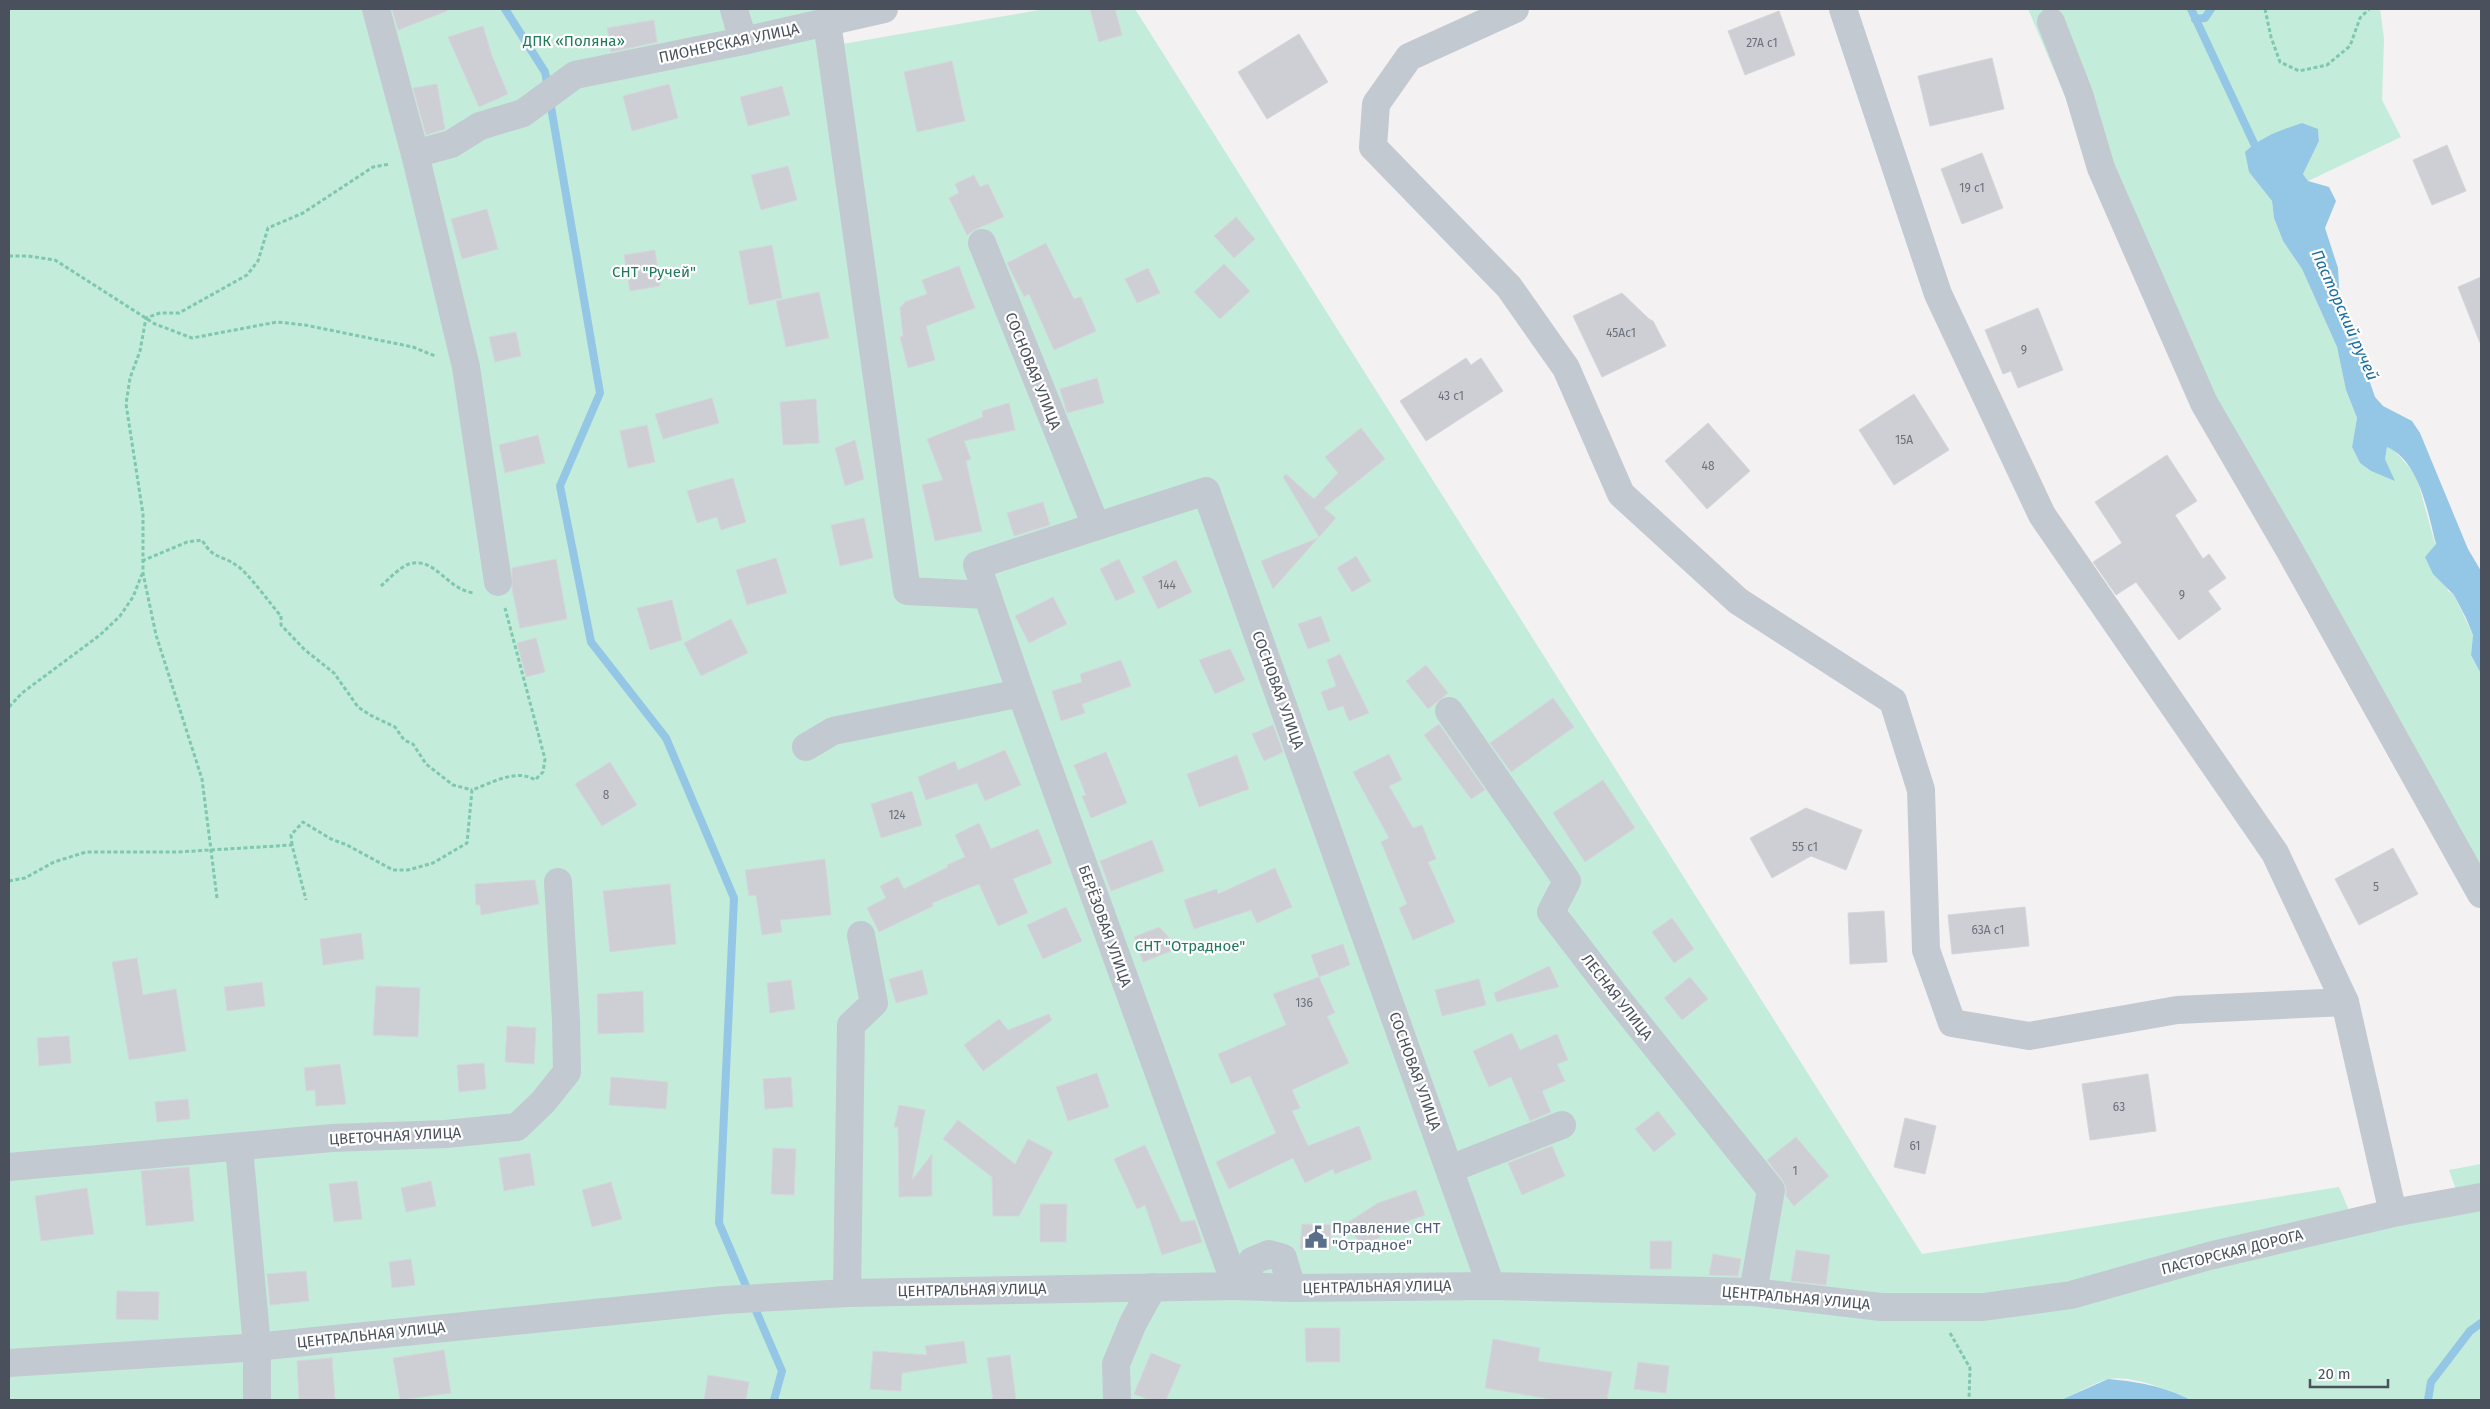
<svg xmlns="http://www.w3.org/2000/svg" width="2490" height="1409" font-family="'Fira Sans',sans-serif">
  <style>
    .green { fill: #c4ecda }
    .water { fill: #94c7e5 }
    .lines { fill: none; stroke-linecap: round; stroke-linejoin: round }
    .stream { stroke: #94c7e5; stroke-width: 8 }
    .building { fill: #cecfd5; stroke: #d5d6db }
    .path { stroke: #7ec8af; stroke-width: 3; stroke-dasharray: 4 2.5; stroke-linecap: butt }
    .minor { stroke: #c3c9d1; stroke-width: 28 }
    .labels { text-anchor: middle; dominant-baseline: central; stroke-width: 4.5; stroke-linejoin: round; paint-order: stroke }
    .number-label { font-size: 12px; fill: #6b707b }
    .park-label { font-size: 15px; fill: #1f795b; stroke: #fff }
    .street-label { font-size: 15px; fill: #4a515d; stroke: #fff }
    .service-label { font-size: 15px; fill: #4e5e75; stroke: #fff; text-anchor: start }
    .water-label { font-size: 16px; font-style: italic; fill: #186ea1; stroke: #fff }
  </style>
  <rect width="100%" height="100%" fill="#f3f1f1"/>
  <g class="green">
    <path d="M9,9H883L826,22L831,46L1045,9H1135L1922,1254L2339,1187L2354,1222L2460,1201L2449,1170L2481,1164V1400H2191C2169,1390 2133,1375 2108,1379C2098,1381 2073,1395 2061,1400H9Z"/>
    <path d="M2028,9H2380L2384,39L2382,100L2401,137L2308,181L2303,174L2319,141L2318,129L2249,172L2272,201L2274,218L2283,241L2302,269L2337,347L2346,390L2357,418L2352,447L2360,463L2371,471L2394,480L2385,459L2387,447L2394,450L2416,475L2448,591L2454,595L2473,635L2471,655L2481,674V909L2291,567L2094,164Z"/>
  </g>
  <g class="water">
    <path d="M2302,123L2318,129L2319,141L2303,174L2308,181L2329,187L2336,201L2325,228L2338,268L2341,319L2360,340L2366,371L2375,397L2383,406L2412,421L2420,433L2468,549L2481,571V674L2471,655L2473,635L2466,618L2454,595L2433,574L2425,557L2436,544C2428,514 2420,461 2387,447L2385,459L2395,481L2371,471L2360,463L2352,447L2357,418L2346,390L2337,347L2302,269L2283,241L2274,218L2272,201L2249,172L2245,152C2261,137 2281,130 2302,123Z"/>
    <path d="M2108,1379C2140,1382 2162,1386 2191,1400H2061Z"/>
  </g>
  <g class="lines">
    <g class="stream">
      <path d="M505,9L545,72L548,87"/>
      <path d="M2191,9L2258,152"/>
      <path d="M2195,19L2205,18L2211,9"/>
      <path d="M550,101L600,393L560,486L591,642L666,738L734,898L719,1223L749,1293"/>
      <path d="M753,1304L782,1371L774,1400"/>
      <path d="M2428,1400L2431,1382L2470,1331L2481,1323"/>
    </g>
  </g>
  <g class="building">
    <path d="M392,9H447V11L398,30Z"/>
    <path d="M1090,9H1115L1122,35L1099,42Z"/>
    <path d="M1779,11L1795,55L1745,75L1728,31Z"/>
    <path d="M654,20L657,42L611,52L607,28Z"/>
    <path d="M483,26L492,56L508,94L479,107L448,37Z"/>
    <path d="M1299,34L1328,82L1267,119L1238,72Z"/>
    <path d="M1992,58L2004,109L1930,126L1918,76Z"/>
    <path d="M952,61L965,121L917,132L904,72Z"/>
    <path d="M437,84L445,129L426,135L413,88Z"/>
    <path d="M669,84L678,118L632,131L623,96Z"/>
    <path d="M782,86L790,115L748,126L740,97Z"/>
    <path d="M2447,145L2466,191L2432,205L2413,160Z"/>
    <path d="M1982,153L2003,208L1962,224L1941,169Z"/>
    <path d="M788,166L797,200L761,210L751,175Z"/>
    <path d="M974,175L980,187L988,184L1004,217L976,229L967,235L949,198L959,193L955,184Z"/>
    <path d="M487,209L498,249L462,259L451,219Z"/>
    <path d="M1236,217L1255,239L1234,258L1214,236Z"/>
    <path d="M1046,243L1074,299L1081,297L1096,331L1054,350L1029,294L1024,297L1007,263Z"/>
    <path d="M772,245L782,298L749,305L739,251Z"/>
    <path d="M655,250L660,286L630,291L624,255Z"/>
    <path d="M1224,264L1250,291L1220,319L1194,292Z"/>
    <path d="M959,266L975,308L926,326L935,360L908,368L900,337L903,336L900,308L905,302L927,294L922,280Z"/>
    <path d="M1148,268L1160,293L1137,303L1125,279Z"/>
    <path d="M2481,277V343H2480L2458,287Z"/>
    <path d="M819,292L829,338L786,347L776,301Z"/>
    <path d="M1622,293L1649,319L1653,321L1666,346L1602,377L1573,316Z"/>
    <path d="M2038,308L2063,370L2018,388L2011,371L2003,374L1985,330Z"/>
    <path d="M516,332L521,356L495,362L489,337Z"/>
    <path d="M1466,358L1471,365L1481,358L1503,391L1426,441L1400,401Z"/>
    <path d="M1097,378L1104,403L1067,413L1060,389Z"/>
    <path d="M1914,394L1949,450L1894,485L1859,430Z"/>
    <path d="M712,398L719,423L663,439L655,414Z"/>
    <path d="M816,399L819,443L783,445L780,402Z"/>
    <path d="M1009,403L1015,430L964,441L971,459L966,461L982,531L935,541L922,485L943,480L927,439L983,417L982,411Z"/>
    <path d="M1708,423L1750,471L1707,509L1665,461Z"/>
    <path d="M647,425L655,462L628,468L620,431Z"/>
    <path d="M1361,428L1385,459L1324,508L1336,518L1319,537L1283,477L1286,474L1314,499L1338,473L1325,457Z"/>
    <path d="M538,435L545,463L505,473L499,445Z"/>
    <path d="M855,440L864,479L845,486L835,448Z"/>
    <path d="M2167,455L2197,501L2175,515L2203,559L2209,554L2226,578L2208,591L2221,609L2179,640L2136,582L2116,595L2093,562L2122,543L2095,502Z"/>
    <path d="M733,478L746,522L721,530L717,517L697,523L687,491Z"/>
    <path d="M1043,502L1050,525L1014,536L1007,513Z"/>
    <path d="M864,518L873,558L840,566L831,525Z"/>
    <path d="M1318,538L1273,589L1261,561Z"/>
    <path d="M1356,556L1371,581L1352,592L1337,568Z"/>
    <path d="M776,558L787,593L747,605L736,570Z"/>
    <path d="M556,559L567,619L520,628L512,588V568Z"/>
    <path d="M1119,559L1135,592L1116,601L1100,569Z"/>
    <path d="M1176,560L1192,592L1158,609L1142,577Z"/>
    <path d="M1053,597L1067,624L1029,643L1015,616Z"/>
    <path d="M672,600L682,640L650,650L637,608Z"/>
    <path d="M1321,616L1330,641L1308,649L1298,624Z"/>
    <path d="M731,619L748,653L701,676L684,643Z"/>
    <path d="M536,638L545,672L526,677L517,643Z"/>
    <path d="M1230,649L1245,680L1215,694L1199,660Z"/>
    <path d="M1340,654L1369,713L1349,721L1343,706L1328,711L1321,692L1336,686L1327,660Z"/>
    <path d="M1121,660L1131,686L1082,704L1085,713L1061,721L1052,691L1082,682L1080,674Z"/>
    <path d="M1426,665L1448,693L1428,709L1406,681Z"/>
    <path d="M1553,698L1574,727L1511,772L1490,743Z"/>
    <path d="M1439,724L1485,790L1471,799L1424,735Z"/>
    <path d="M1273,725L1283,752L1264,761L1252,734Z"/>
    <path d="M1005,750L1021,785L985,801L977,783L926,800L918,777L955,761L958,770Z"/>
    <path d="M1106,752L1127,803L1091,818L1082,796L1086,795L1074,765Z"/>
    <path d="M1389,754L1402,780L1389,786L1413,828L1422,825L1436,859L1428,862L1455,922L1413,940L1399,908L1407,904L1381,842L1389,838L1353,772Z"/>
    <path d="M1237,755L1249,789L1199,807L1187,774Z"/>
    <path d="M610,762L637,805L602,826L575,784Z"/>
    <path d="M1603,780L1635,828L1585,862L1553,813Z"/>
    <path d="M912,791L922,825L881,838L871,804Z"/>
    <path d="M1806,808L1862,830L1846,870L1811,856L1772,878L1750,838Z"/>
    <path d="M979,823L991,849L1038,829L1052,863L1013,879L1028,913L998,926L979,884L932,903L933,906L879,932L867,908L886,898L880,886L898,877L904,889L948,867L947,865L965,857L955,835Z"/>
    <path d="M1152,840L1164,871L1111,891L1100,861Z"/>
    <path d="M2393,848L2418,894L2359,925L2335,879Z"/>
    <path d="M825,859L831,915L780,920L782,932L762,935L756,895L749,896L745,870Z"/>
    <path d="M1275,868L1292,907L1257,923L1251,910L1194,929L1184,900L1217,889L1218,894Z"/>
    <path d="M535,880L539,904L481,915L480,905H476L475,884Z"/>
    <path d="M670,884L676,944L610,952L603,891Z"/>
    <path d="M1066,907L1082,941L1043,959L1027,925Z"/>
    <path d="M2025,907L2029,946L1952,954L1948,915Z"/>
    <path d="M1884,911L1887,962L1850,964L1848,913Z"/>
    <path d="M1672,918L1694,949L1674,963L1652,932Z"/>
    <path d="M1159,927L1179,948L1143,962L1134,937Z"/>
    <path d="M361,933L364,959L323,965L320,939Z"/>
    <path d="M1343,944L1350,965L1319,977L1311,955Z"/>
    <path d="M137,958L143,995L176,989L186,1051L129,1060L112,962Z"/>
    <path d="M1549,966L1559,987L1497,1002L1494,993Z"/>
    <path d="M922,970L928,994L896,1003L889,979Z"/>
    <path d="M1319,977L1335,1013L1327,1016L1349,1063L1292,1090L1300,1108L1292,1111L1308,1146L1359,1126L1372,1159L1335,1174L1333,1169L1305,1183L1293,1158L1229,1189L1216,1162L1276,1133L1250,1076L1231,1084L1218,1054L1286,1025L1273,994Z"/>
    <path d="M1690,977L1708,999L1682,1020L1664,998Z"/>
    <path d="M1479,979L1486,1005L1442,1016L1435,990Z"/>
    <path d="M791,980L795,1009L770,1013L767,983Z"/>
    <path d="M262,982L265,1006L227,1011L224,987Z"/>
    <path d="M376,986L420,988L418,1037L373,1035Z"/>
    <path d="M643,991L644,1032L598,1034L597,994Z"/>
    <path d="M1049,1014L1052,1020L983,1071L964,1045L999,1019L1008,1030Z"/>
    <path d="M507,1026L536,1028L534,1064L505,1062Z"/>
    <path d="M1512,1033L1520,1050L1557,1034L1568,1060L1557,1064L1565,1081L1542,1091L1551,1112L1530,1121L1511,1077L1489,1087L1473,1051Z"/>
    <path d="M69,1036L71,1063L39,1066L37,1038Z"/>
    <path d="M484,1063L486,1089L459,1092L457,1065Z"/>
    <path d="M340,1064L346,1104L316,1106L315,1090L306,1091L304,1068Z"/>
    <path d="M1097,1073L1109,1107L1068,1121L1056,1087Z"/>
    <path d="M2148,1074L2156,1131L2090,1140L2082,1084Z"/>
    <path d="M611,1077L668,1082L666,1109L609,1105Z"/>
    <path d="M791,1077L793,1107L765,1109L763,1079Z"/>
    <path d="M188,1099L190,1119L157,1122L155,1102Z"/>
    <path d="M899,1105L925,1110L912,1180L932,1154V1196L899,1197L898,1127H894Z"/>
    <path d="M1658,1111L1676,1134L1654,1152L1635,1129Z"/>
    <path d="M1905,1118L1936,1126L1925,1174L1894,1167Z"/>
    <path d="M958,1120L1015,1164L1028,1139L1053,1152L1019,1216H993L992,1177L943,1139Z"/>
    <path d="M1796,1137L1829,1176L1794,1206L1786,1196V1187L1783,1181L1767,1160Z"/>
    <path d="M1145,1145L1181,1222L1195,1220L1202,1242L1162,1255L1145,1205L1137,1209L1114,1159Z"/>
    <path d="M1552,1146L1565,1176L1522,1195L1508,1163Z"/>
    <path d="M773,1148L796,1149L794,1195L771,1194Z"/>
    <path d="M530,1153L535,1185L504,1191L499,1158Z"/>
    <path d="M189,1167L194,1221L146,1226L141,1171Z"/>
    <path d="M357,1181L362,1219L334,1222L329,1184Z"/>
    <path d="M431,1181L436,1206L406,1212L401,1188Z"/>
    <path d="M611,1182L622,1219L592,1227L582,1190Z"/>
    <path d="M87,1188L94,1234L41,1241L35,1196Z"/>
    <path d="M1416,1190L1425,1215L1377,1232L1380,1237L1363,1248L1347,1223L1378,1203Z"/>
    <path d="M1040,1204H1067L1066,1242H1040Z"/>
    <path d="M1302,1224L1331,1225L1330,1250L1300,1249Z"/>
    <path d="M1650,1241H1672L1671,1269H1650Z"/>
    <path d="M1796,1250L1830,1255L1826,1285L1791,1281Z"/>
    <path d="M1713,1254L1741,1259L1738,1276L1709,1275Z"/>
    <path d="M411,1259L415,1285L392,1288L389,1262Z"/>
    <path d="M306,1271L309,1301L270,1305L267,1274Z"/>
    <path d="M117,1291L159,1292L158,1320L116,1319Z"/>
    <path d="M1305,1328H1340V1362H1306Z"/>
    <path d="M1493,1339L1540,1348L1538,1361L1612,1372L1607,1400H1555L1485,1388Z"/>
    <path d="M964,1341L967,1363L902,1373L901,1391L870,1389L873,1351L927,1355L925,1346Z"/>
    <path d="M444,1350L451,1393L400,1400L393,1358Z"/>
    <path d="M1151,1353L1181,1365L1166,1400H1149L1134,1394Z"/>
    <path d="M1010,1355L1016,1400H993L987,1358Z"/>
    <path d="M332,1358L335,1399L299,1400L297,1361Z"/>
    <path d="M1638,1362L1669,1366L1666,1393L1634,1389Z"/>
    <path d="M708,1375L749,1382L746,1400H704Z"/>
  </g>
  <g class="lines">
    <g class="path">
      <path d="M2265,9L2271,37L2280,62L2299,71L2327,65L2350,46L2360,18L2369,9"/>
      <path d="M9,256H28L55,260L155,324L192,338L277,322L305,325L413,347L435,356"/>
      <path d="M142,561L187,542L202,540C214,560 220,554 236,565C247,571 271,605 281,616V625L305,650L334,673L358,707L370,715L395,727L404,740L413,744L426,764L453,785L472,790"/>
      <path d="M381,586C389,579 400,567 409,564C436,556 447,591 475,593"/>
      <path d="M9,707L22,693L100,635L120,616L133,597L142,574"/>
      <path d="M292,845L291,835L303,822L331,839L347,845L393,870H408L433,863L467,843L472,790C491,783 517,768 535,780L543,772L545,759L505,608"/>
      <path d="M9,881L25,878L54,862L86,852H178L292,845L306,900"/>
      <path d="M217,898L202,779L156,635L143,573V514L126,404L130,378L140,351L146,318L160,313H179L247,275L258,261L268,228L303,213L373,167L390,164"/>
      <path d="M1950,1333L1970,1368L1969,1400"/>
    </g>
    <g class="minor">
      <path d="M376,9L415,154L466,367L498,582"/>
      <path d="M734,9L743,41"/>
      <path d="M1515,9L1409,57L1376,104L1373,147L1509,287L1566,368L1621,494L1738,601L1893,701L1921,790L1926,950L1952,1023L2029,1036L2177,1010L2345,1002"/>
      <path d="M1843,9L1938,294L2042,515L2275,853L2345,1002L2393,1213"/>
      <path d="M827,22L907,591L987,595"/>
      <path d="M2051,22L2079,94L2101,168L2204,403L2290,551L2481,894"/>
      <path d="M415,154L451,144L480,126L523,113L575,75L743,41L884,9"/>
      <path d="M982,243L1096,526"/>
      <path d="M1449,711L1567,881L1551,912L1617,998L1771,1190L1753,1292"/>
      <path d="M806,747L833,731L1021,693"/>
      <path d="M239,1148L257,1346V1400"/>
      <path d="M9,1167L332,1138L446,1134L517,1127L543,1102L567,1072L566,1020L558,882"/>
      <path d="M1450,1169L1562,1125"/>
      <path d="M1236,1286L1021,693L977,565L1206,491L1491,1286"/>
      <path d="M1243,1286L1252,1261L1269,1254L1283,1258L1292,1288"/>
      <path d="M847,1293L851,1025L874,1003L861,935"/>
      <path d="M9,1363L245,1348L724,1300L847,1293L1236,1286L1292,1288L1491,1286L1753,1292L1881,1307H1983L2071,1295L2209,1256L2393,1213L2481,1197"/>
      <path d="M1117,1400L1116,1364L1133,1323L1153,1287"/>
    </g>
  </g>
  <defs>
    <symbol id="civic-bare" viewBox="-9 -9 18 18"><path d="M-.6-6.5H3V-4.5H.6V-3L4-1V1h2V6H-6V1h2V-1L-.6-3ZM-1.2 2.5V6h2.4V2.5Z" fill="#5c6f8a" stroke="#fff" stroke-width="2.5" paint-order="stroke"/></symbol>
  </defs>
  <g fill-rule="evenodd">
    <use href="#civic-bare" x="1300" y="1221" width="32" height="32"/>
  </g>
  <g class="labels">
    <g class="number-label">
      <text x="1762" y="43">27А с1</text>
      <text x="1972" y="188">19 с1</text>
      <text x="1621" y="333">45Ас1</text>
      <text x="2024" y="350">9</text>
      <text x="1451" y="396">43 с1</text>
      <text x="1904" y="440">15А</text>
      <text x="1708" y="466">48</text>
      <text x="1167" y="585">144</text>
      <text x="2182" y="595">9</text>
      <text x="606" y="795">8</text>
      <text x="897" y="815">124</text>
      <text x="1805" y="847">55 с1</text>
      <text x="2376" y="887">5</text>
      <text x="1988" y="930">63А с1</text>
      <text x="1304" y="1003">136</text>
      <text x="2119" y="1107">63</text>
      <text x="1915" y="1146">61</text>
      <text x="1795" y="1171">1</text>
    </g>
    <g class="park-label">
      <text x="574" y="41">ДПК «Поляна»</text>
      <text x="654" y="272">СНТ "Ручей"</text>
      <text x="1190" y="946">СНТ "Отрадное"</text>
    </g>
    <g class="street-label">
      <text transform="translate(729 43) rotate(-12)">ПИОНЕРСКАЯ УЛИЦА</text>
      <text transform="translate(1033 371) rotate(68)">СОСНОВАЯ УЛИЦА</text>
      <text transform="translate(1278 690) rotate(70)">СОСНОВАЯ УЛИЦА</text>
      <text transform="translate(1105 926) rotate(70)">БЕРЁЗОВАЯ УЛИЦА</text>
      <text transform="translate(1617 997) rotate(52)">ЛЕСНАЯ УЛИЦА</text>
      <text transform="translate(1415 1071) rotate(70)">СОСНОВАЯ УЛИЦА</text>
      <text transform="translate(395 1136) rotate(-3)">ЦВЕТОЧНАЯ УЛИЦА</text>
      <text transform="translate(2232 1252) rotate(-14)">ПАСТОРСКАЯ ДОРОГА</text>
      <text transform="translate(1377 1287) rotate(-1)">ЦЕНТРАЛЬНАЯ УЛИЦА</text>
      <text transform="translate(972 1290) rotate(-1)">ЦЕНТРАЛЬНАЯ УЛИЦА</text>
      <text transform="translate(1796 1298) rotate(5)">ЦЕНТРАЛЬНАЯ УЛИЦА</text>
      <text transform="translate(371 1335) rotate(-6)">ЦЕНТРАЛЬНАЯ УЛИЦА</text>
    </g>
    <g class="service-label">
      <text x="1332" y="1228">Правление СНТ<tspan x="1332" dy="17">"Отрадное"</tspan></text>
    </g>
    <g class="water-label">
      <text transform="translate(2345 315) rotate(66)">Пасторский ручей</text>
    </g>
  </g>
  <rect width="2490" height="1409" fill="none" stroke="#4a515d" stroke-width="20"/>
  <path d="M2310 1379v8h78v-8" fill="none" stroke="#4a515d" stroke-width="2.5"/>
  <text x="2318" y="1379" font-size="15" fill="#4a515d" stroke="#ffffff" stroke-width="4" paint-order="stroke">20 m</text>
</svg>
